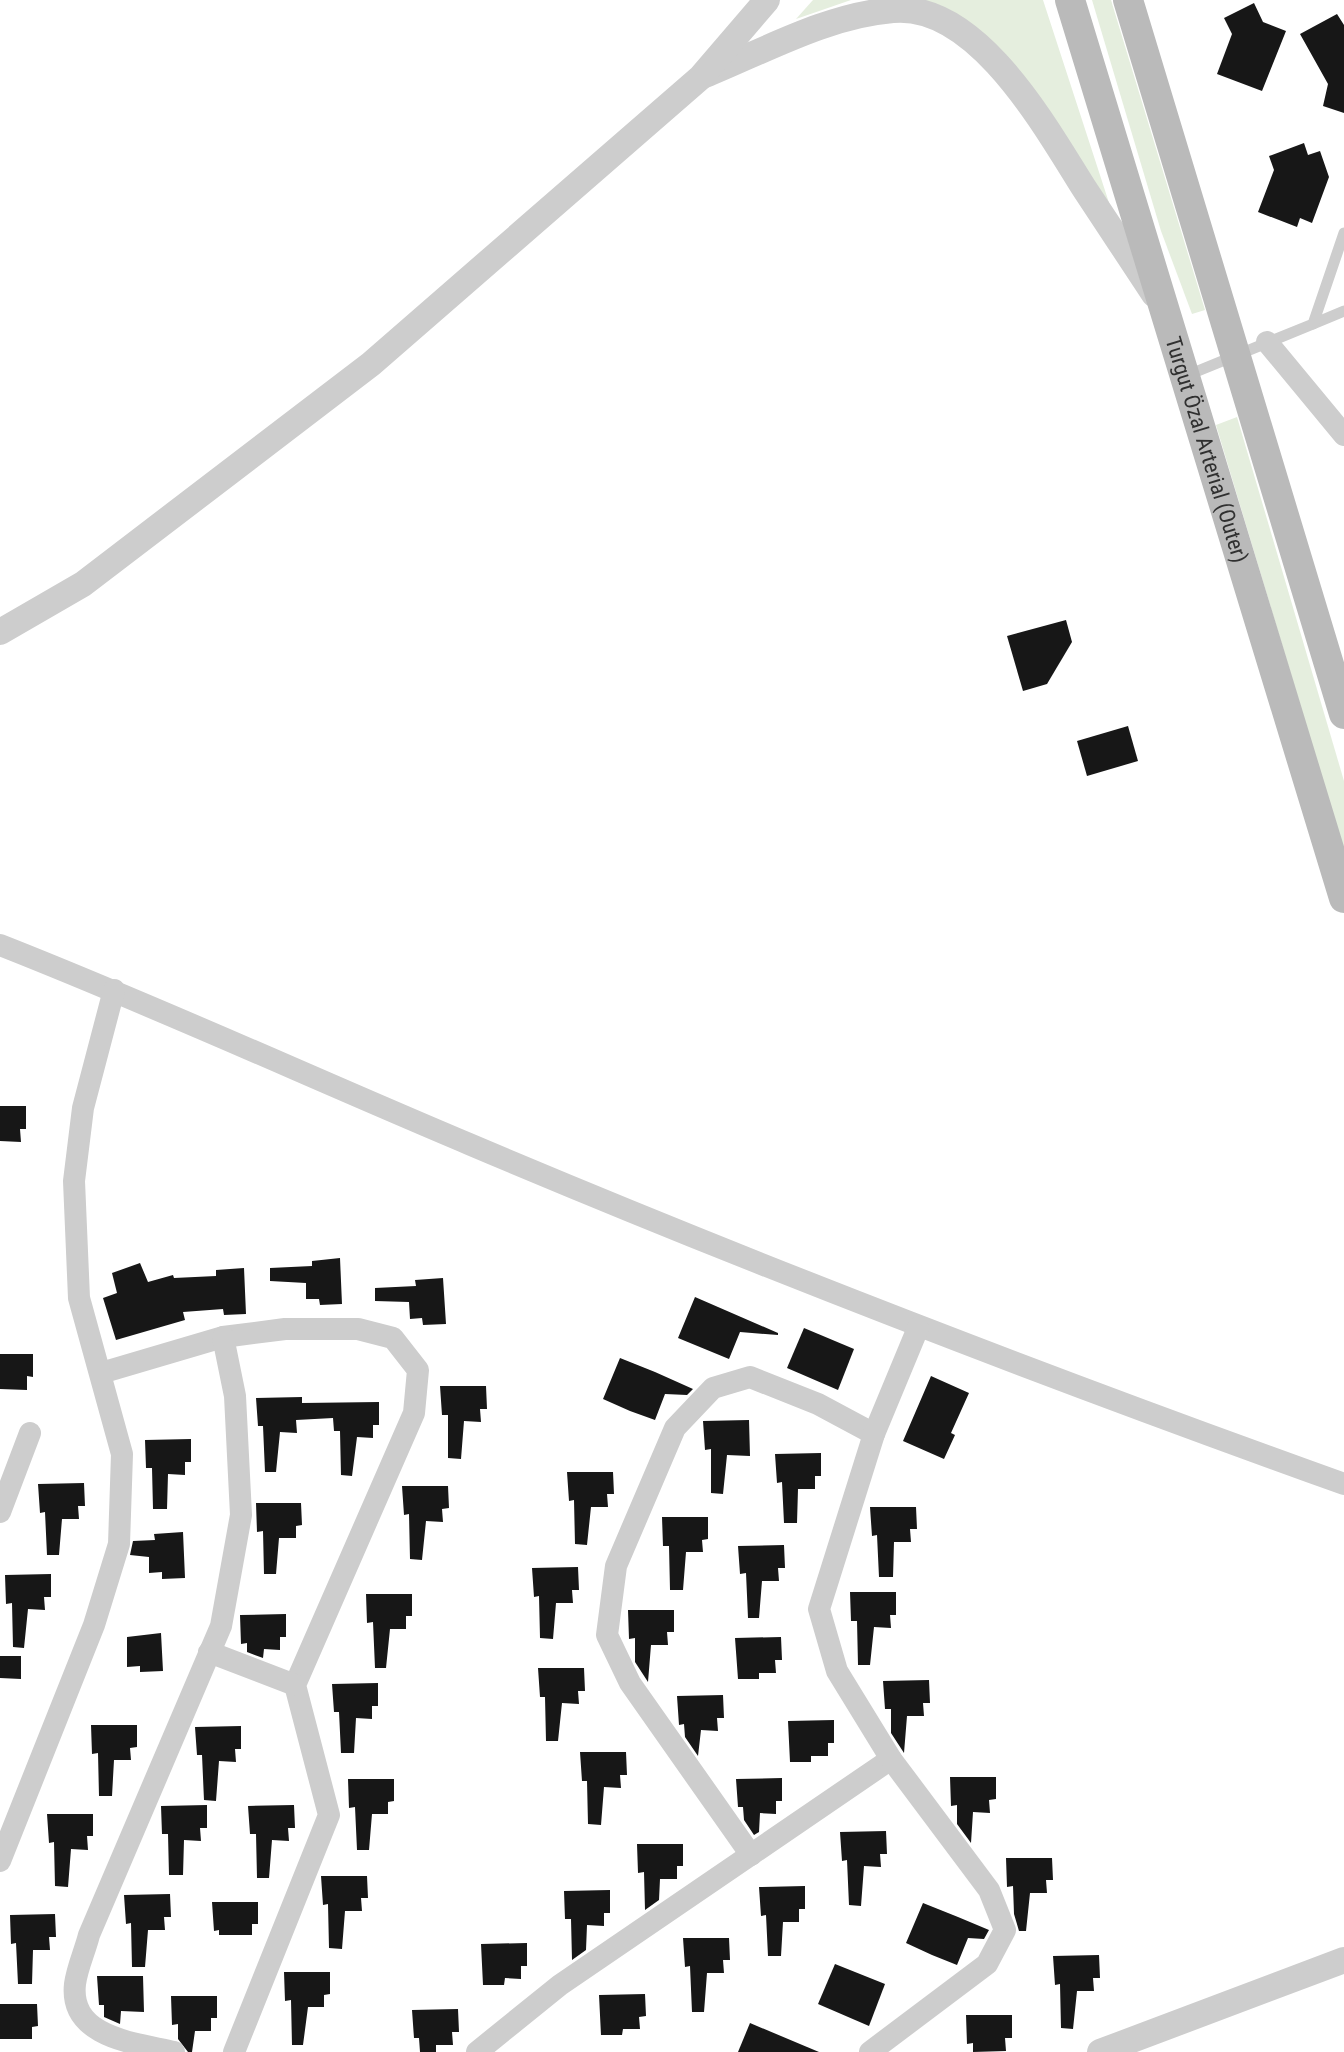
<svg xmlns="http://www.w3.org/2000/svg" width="1344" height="2052" font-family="'Roboto Condensed',sans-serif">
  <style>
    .green { fill: #e5eede }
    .building { fill: #171717 }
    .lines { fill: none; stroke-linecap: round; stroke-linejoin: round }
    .service { stroke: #cdcdcd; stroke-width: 11 }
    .minor { stroke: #cdcdcd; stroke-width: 22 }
    .tertiary { stroke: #cdcdcd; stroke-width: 26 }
    .secondary { stroke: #bababa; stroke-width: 30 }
    .labels { text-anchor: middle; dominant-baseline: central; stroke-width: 8; stroke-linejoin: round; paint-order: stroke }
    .street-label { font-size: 22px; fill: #303030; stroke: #fff }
  </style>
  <rect width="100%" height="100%" fill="#fff"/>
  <g class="green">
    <path d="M813,0H851L796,19Z"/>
    <path d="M920,0H1043L1112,212L1017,75Z"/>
    <path d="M1092,0H1111L1205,310L1192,314L1161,231Z"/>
    <path d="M1237,417L1344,781V851L1216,425Z"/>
  </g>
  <g class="building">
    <path d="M1254,3L1263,22L1286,31L1262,91L1217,74L1232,34L1224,18Z"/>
    <path d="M1337,14L1344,25V113L1323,106L1328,84L1300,34Z"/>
    <path d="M1304,143L1308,155L1320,151L1329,177L1312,223L1300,218L1297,227L1258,212L1274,170L1269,156Z"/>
    <path d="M1066,620L1072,642L1047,684L1023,691L1007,636Z"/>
    <path d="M1128,726L1138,761L1087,776L1077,741Z"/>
    <path d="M0,1106H26V1129H20L21,1142L0,1141Z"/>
    <path d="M340,1258L342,1304L320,1305L319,1299H306V1283L270,1281V1268L312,1266V1261Z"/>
    <path d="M140,1263L148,1282L173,1275L174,1278L216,1276V1270L244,1268L246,1314L224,1315L223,1309L183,1312L185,1320L116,1340L103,1298L117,1293L112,1273Z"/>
    <path d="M443,1278L446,1324L423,1325L422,1318L410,1319L409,1302L375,1301V1288L416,1286L415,1280Z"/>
    <path d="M695,1297L778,1333V1335L740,1332L729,1359L678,1338Z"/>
    <path d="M804,1328L854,1349L838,1390L787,1368Z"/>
    <path d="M0,1354H33V1377L27,1376V1390L0,1389Z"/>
    <path d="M620,1358L655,1372L693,1389L687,1395L665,1394L655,1420L630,1411L603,1399Z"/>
    <path d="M931,1376L969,1393L951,1433L955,1435L944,1459L903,1441Z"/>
    <path d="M440,1386H486L487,1409H480L481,1422L464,1421L461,1459L448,1458V1415H442Z"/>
    <path d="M302,1397V1403L379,1402V1425H373V1438L357,1437L352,1476L341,1475L340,1431H334L333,1418L296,1420L297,1433L280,1432L276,1472H265L263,1426H258L256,1398Z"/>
    <path d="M749,1420L750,1456L727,1455L723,1494L711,1493V1449L705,1450L703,1421Z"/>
    <path d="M191,1439V1462H185V1475L168,1474L167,1509H153L152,1468H146L145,1440Z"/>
    <path d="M821,1453V1476H815V1489H798L797,1523H784L782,1482L777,1483L775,1454Z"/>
    <path d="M567,1472H613L614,1494H607L608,1507H591L587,1545L575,1544L574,1500L569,1501Z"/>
    <path d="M84,1483L85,1506H78L79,1519H62L59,1555H47L45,1512L40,1513L38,1484Z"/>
    <path d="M402,1486H448L449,1508L442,1509L443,1522L426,1521L422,1560L410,1559L409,1514L404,1515Z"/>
    <path d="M256,1503H301L302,1525L296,1526V1538H279L276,1574H264L263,1531L257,1532Z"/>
    <path d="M870,1507H916L917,1529H910L911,1542H894L893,1577H879L877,1535L872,1536Z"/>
    <path d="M662,1517H708V1539L702,1540L703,1552H686L683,1590H670L669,1546H663Z"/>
    <path d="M183,1532L185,1578L162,1579V1572L149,1573V1557L130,1555L133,1541L155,1540L154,1534Z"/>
    <path d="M784,1545L785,1568H778L779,1581H762L759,1618H748L746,1573L740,1574L738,1546Z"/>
    <path d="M578,1567L579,1590H572L573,1603H556L553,1639L540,1638L539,1596L534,1597L532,1568Z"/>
    <path d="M51,1574V1597H44L45,1610L28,1609L24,1648L13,1647L12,1603L6,1604L5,1575Z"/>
    <path d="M850,1592H896V1615H890L891,1628L874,1627L870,1665H858L857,1621H851Z"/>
    <path d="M366,1594H412V1616H406V1629H390L386,1668H375L373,1622L367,1623Z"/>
    <path d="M628,1610H674V1632H667L668,1645H651L648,1682L635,1662V1638L629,1639Z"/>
    <path d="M286,1614V1637H280V1650L264,1649L263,1658L247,1652V1643L241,1644L240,1615Z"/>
    <path d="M161,1633L163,1671L140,1672V1666L127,1667V1637Z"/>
    <path d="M781,1637L782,1660H775L776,1673H759V1679H738L735,1638Z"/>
    <path d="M0,1656H21V1679L0,1678Z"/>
    <path d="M538,1668H584L585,1691H578L579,1704L562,1703L558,1741H546L545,1697H540Z"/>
    <path d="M929,1680L930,1703H923L924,1716H907L904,1753L891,1733V1709H885L883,1681Z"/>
    <path d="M378,1683V1706H372V1719L356,1718L354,1753H341L339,1712H334L332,1684Z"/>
    <path d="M723,1695L724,1718H717L718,1731L701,1730L698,1756L685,1737L684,1724L679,1725L677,1696Z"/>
    <path d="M834,1720V1743H828V1756H811V1762H790L788,1721Z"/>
    <path d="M91,1725H137V1747L130,1748L131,1760H114L112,1796H99L98,1753L92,1754Z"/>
    <path d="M241,1726V1749H235L236,1762L219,1761L216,1801L204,1800L202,1755H197L195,1727Z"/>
    <path d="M580,1752H626L627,1775H620L621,1788L604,1787L601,1825L588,1824L587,1781H582Z"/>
    <path d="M950,1777H996V1799L989,1800L990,1813L973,1812L971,1843L957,1824V1805L951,1806Z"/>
    <path d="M782,1778V1801H776V1814L760,1813L759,1832L754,1835L744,1820L743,1807H738L736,1779Z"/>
    <path d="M348,1779H394V1801L388,1802V1814H372L369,1850H357L355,1807L349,1808Z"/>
    <path d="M207,1805V1828H200L201,1841L184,1840L183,1875H169L168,1834H162L161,1806Z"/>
    <path d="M294,1805L295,1828H288L289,1841L272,1840L269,1878H257L256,1834H250L248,1806Z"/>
    <path d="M47,1814H93V1836H87L88,1850L71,1849L68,1887L55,1886L54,1842L49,1843Z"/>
    <path d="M886,1831L887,1854H880L881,1867L864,1866L861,1906L849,1905L847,1860L842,1861L840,1832Z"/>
    <path d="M637,1844H683V1866H677V1879H660L659,1900L645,1910L644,1872L638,1873Z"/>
    <path d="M1006,1858H1052L1053,1880H1046L1047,1893H1030L1026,1931H1019L1014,1914L1013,1886L1007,1887Z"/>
    <path d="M321,1876H367L368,1898H361L362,1911H345L342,1949L329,1948L328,1904L323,1905Z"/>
    <path d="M805,1886V1909H799V1922H783L781,1956H768L766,1915L761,1916L759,1887Z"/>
    <path d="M610,1890V1913H604V1926L587,1925L586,1950L572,1960L571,1919H565L564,1891Z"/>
    <path d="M170,1894L171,1917H164L165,1930H148L145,1967H132L131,1923L126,1924L124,1895Z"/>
    <path d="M212,1902H258V1924H252V1935H219V1930L214,1931Z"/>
    <path d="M923,1903L958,1917L989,1930L984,1939L968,1938L957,1965L932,1955L906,1943Z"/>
    <path d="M55,1914L56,1937H49L50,1950H33L32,1984H18L16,1943L11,1944L10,1915Z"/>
    <path d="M683,1938H729L730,1960H723L724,1973H707L704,2012H692L690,1966L685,1967Z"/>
    <path d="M527,1943V1966H521V1979L505,1978L504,1985H483L481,1944Z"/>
    <path d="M1099,1955L1100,1978H1093L1094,1991H1077L1073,2029L1061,2028L1060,1984L1055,1985L1053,1956Z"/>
    <path d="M835,1964L885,1984L869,2026L818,2004Z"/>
    <path d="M284,1972H330V1994L324,1995V2007H308L303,2045H292L291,2000L285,2001Z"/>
    <path d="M97,1976H143L144,2012L121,2011L120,2024L104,2017V2005H99Z"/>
    <path d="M645,1994L646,2016L639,2017L640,2029H623L622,2035H601L599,1995Z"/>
    <path d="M171,1996H217V2018H211V2031H195L192,2052H188L178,2039V2024L172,2025Z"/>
    <path d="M0,2004H37L38,2026L32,2027V2039H0Z"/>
    <path d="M458,2009L459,2032H452L453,2045H436V2052H420L419,2038H414L412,2010Z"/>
    <path d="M966,2015H1012V2038H1005L1006,2051L973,2052V2043L967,2044Z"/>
    <path d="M750,2023L819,2052H738Z"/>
  </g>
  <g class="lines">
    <g class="service">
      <path d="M1313,324L1344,311"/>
      <path d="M1188,375L1313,324L1344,233"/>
    </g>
    <g class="minor">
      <path d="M1267,342L1344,435"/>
      <path d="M0,945C158,1007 312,1078 469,1144C757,1266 1049,1378 1344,1484"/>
      <path d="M101,1373L223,1337L285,1329H358L393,1338L418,1370L414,1413L295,1685L329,1815L234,2052"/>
      <path d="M0,1512L30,1433"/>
      <path d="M209,1652L295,1685"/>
      <path d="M751,1855L630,1683L607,1635L616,1566L675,1428L713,1388L750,1377L818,1404L874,1434"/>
      <path d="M0,1861L94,1625L119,1544L122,1454L79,1298L74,1181L83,1108L114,990"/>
      <path d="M174,2052C136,2043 69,2038 75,1984C77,1968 85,1951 89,1935L221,1626L241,1515L235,1396L223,1337"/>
      <path d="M477,2052L560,1985L891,1759"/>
      <path d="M870,2052L987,1964L1005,1930L989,1890L891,1759L837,1671L819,1609L874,1434L918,1328"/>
    </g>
    <g class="tertiary">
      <path d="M705,75C764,51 828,15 893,10C977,2 1046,128 1084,188C1107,223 1131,259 1154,294"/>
      <path d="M0,632L83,584L371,364L701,77L767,0"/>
      <path d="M1100,2052L1344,1960"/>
    </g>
    <g class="secondary">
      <path id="s1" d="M1070,0L1344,898"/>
      <path d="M1128,0L1344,714"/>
    </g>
  </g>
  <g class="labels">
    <g class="street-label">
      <text stroke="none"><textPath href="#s1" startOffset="470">Turgut Özal Arterial (Outer)</textPath></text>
    </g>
  </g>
</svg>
